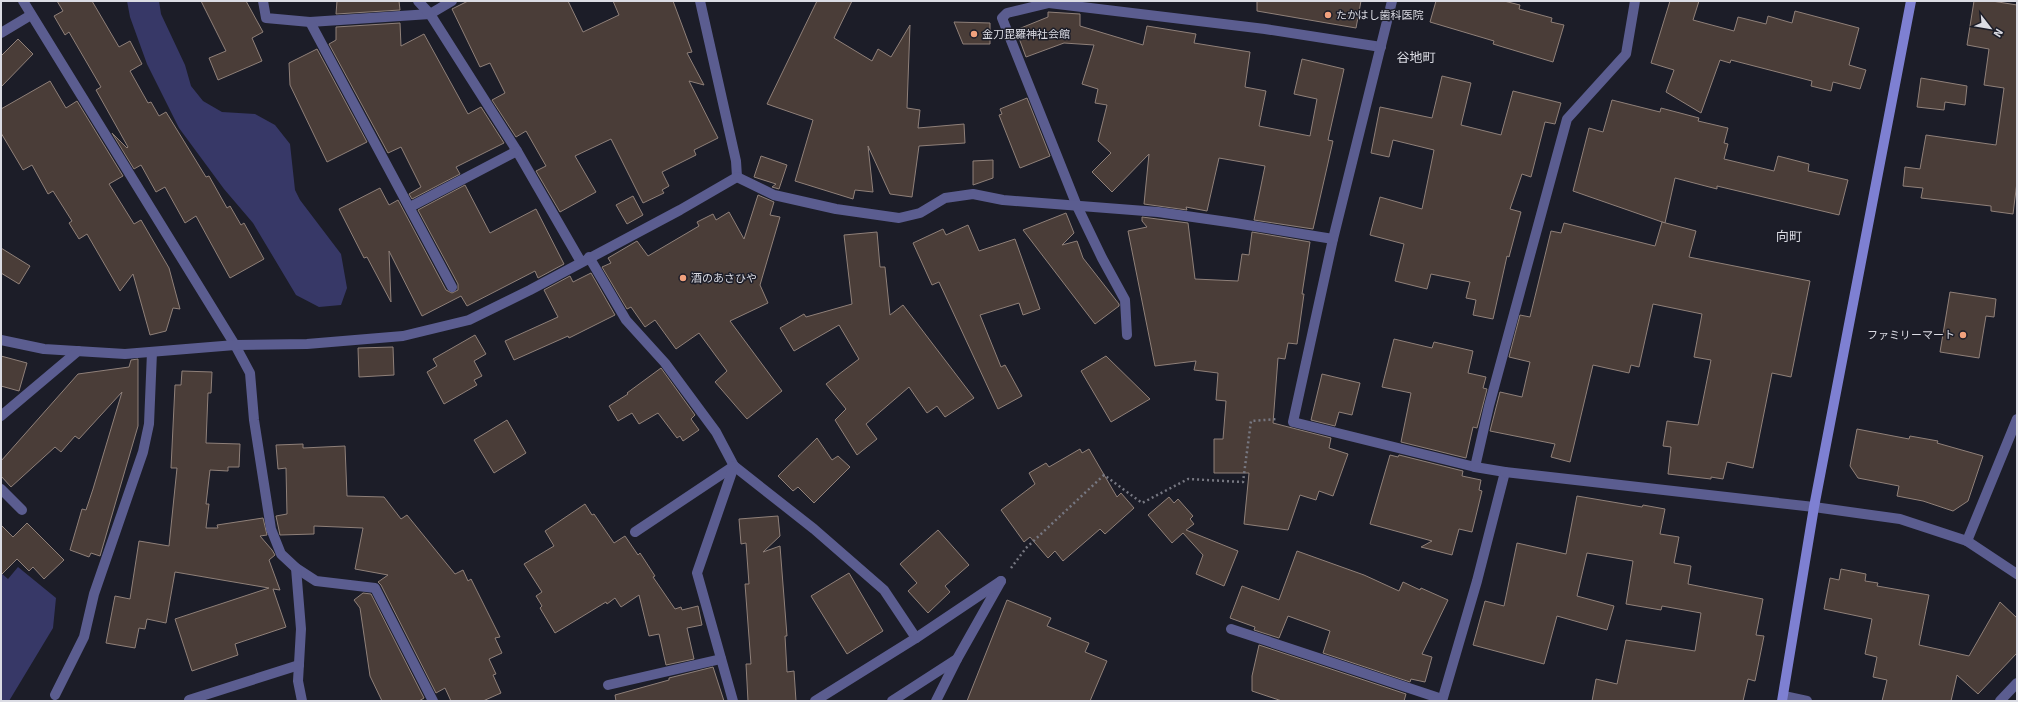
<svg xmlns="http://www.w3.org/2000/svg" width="2018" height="702" font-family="Signika,'Noto Sans JP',sans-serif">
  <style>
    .green { fill: #373867 }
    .building { fill: #4a3d38; stroke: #8f8079 }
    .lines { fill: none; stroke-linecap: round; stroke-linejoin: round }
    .path { stroke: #777882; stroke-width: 2.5; stroke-dasharray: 2 3; stroke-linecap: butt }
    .lane { stroke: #5b5d90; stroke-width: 10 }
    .street { stroke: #5b5d90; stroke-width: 10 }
    .secondary { stroke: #7e80d2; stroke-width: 10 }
    .poi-dot { fill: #f1a17d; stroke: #1c1d28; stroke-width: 1.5 }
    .labels { text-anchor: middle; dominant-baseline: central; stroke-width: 3; stroke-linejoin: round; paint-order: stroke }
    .poi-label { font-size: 11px; fill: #dbdce4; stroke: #1c1d28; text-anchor: start }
    .quarter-label { font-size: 13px; fill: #dbdce4; stroke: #1c1d28 }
  </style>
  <rect width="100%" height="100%" fill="#1c1d28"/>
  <g class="green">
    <path d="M127,1H159L161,14L185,65L191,86L203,101L222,112L255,114L275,125L290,144L295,190L300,200L341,254L347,288L341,305L319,307L296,295L253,223L224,189L179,128L147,64L130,17Z"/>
    <path d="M18,567L56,598L53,628L9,701H1V573L8,579Z"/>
  </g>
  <g class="building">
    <path d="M57,1H92L119,47L130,41L142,64L130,71L148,103L151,102L159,116L166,112L206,177L209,176L227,208L230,206L241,225L244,223L264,259L230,278L196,216L185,223L165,187L156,192L141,165L134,169L112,133L127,148L128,147L96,90L101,87L69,32L65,35L54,16L63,11Z"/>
    <path d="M201,1H246L263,32L252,38L262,61L218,80L209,58L226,51Z"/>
    <path d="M337,1H399L400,10L336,14Z"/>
    <path d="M468,1H568L583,32L619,15L613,1H673L692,52L687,53L704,85L689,81L718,138L694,150L696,155L662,172L669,186L662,190L664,193L643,203L611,139L575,156L596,192L560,212L536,171L546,166L526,131L516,137L492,100L505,93L490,63L480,67L452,9Z"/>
    <path d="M817,1H852L834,38L872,61L878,49L891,57L910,25L907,108L920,110L918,128L964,124L965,143L919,146L912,197L890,194L868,146L873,192L855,190L853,199L795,181L813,120L767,104Z"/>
    <path d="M1257,1H1361L1356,28L1257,11Z"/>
    <path d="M1436,1H1504L1520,5L1519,9L1552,18L1551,22L1564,25L1553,62L1493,44L1494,41L1430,22Z"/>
    <path d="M1670,1H1699L1693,20L1734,31L1738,17L1766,24L1768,16L1792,23L1795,11L1859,28L1849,65L1866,70L1860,89L1833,82L1831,91L1811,86L1812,81L1731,60L1730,63L1720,60L1701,113L1666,92L1674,70L1651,63Z"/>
    <path d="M1974,1H1992L2017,5V182L2013,214L1991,211V206L1921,198L1923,188L1903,186L1905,167L1920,169L1926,135L1996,145L2004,88L1984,85L1989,49L1967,45Z"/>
    <path d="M1048,12L1080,14V26L1143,45L1147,26L1196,34L1194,43L1250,52L1245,87L1266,91L1259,126L1310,136L1317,99L1294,94L1302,59L1344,69L1328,140L1333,141L1313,229L1254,220L1265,166L1219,158L1207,211L1186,207L1187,210L1144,204L1149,154L1112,192L1092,172L1111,153L1098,141L1107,105L1095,103L1098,89L1082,84L1094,45L1064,43L1026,57L1016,30L1048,17Z"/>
    <path d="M954,22L990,23V44H963Z"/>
    <path d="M400,23L401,46L424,34L468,114L481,107L504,143L456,167L460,174L412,199L409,194L421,187L401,147L388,153L329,44L336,40V27Z"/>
    <path d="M18,39L33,54L1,87V56Z"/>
    <path d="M317,49L367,142L327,162L290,85L289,63Z"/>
    <path d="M1442,76L1471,83L1461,125L1501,135L1513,91L1561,103L1555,124L1545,122L1531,177L1522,174L1510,209L1521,212L1509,257L1507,256L1493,319L1473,315L1476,300L1466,298L1470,282L1431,274L1427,289L1395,281L1404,244L1370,235L1380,197L1422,209L1434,150L1393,140L1389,157L1371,153L1380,107L1432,118Z"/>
    <path d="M1921,78L1967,86L1965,105L1945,102L1944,110L1917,107Z"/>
    <path d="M50,81L66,108L77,101L123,176L109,184L134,224L141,220L169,268L180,309L173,308L166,331L150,335L133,274L120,291L87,234L79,239L69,223L72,221L53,191L48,194L32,165L23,170L1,133V109Z"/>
    <path d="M1027,98L1050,156L1020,168L999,115L1002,114L1000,109Z"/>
    <path d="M1612,100L1660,112L1661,108L1699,118L1698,121L1728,128L1724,143L1728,144L1724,159L1774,171L1778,156L1809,164L1808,171L1848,180L1839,215L1717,186V189L1675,178L1665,223L1573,191L1589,128L1603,132Z"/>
    <path d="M761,156L787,165L779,189L772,187L776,184L754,177Z"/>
    <path d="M993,160V178L973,185V161Z"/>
    <path d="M465,185L490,233L536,209L564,264L538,278L535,271L467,306L461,296L422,316L389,251L391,302L367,257L364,258L339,209L380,188L389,205L398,200L446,290L452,293L458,290V284L418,210Z"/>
    <path d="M758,195L774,202L770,215L780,217L760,285L768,303L730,321L782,391L747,419L715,382L727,371L699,333L676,349L655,320L645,327L631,307L627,309L602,267L611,263L608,258L637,241L648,256L699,226L697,222L713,214L716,220L729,212L744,239Z"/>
    <path d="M633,196L643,215L627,224L616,205Z"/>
    <path d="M1066,213L1074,233L1062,245L1077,241L1083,258L1119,304V306L1095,324L1023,230Z"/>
    <path d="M1142,217L1188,223L1195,279L1238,281L1242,254L1249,255L1252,232L1310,242L1302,294H1304L1297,344L1288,343L1285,359L1278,358L1273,423L1331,438L1329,448L1348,454L1333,496L1319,491L1316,500L1300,495L1288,530L1244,524L1249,473H1214V439H1223L1226,401L1216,400L1218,373L1194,370L1196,361L1155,366L1128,231L1147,227L1142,221Z"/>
    <path d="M1662,222L1696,231L1689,257L1810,281L1791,377L1772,373L1753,468L1727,462L1723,479L1711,477V479L1668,474L1671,447L1663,446L1667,421L1698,425L1711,360L1694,357L1702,314L1653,304L1639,367L1631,365L1629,373L1593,365L1570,462L1551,457L1555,444L1490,431L1500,392L1522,397L1530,362L1509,357L1520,315L1530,317L1551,231L1561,233L1564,223L1655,246Z"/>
    <path d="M968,225L979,251L1015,239L1040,309L1023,315L1019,303L980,315L1001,367L1005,365L1022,396L998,409L939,282L932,285L913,243L943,229L946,235Z"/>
    <path d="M877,232L880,267H885L890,315L903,305L974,398L945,417L937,406L927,413L909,387L866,424L877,439L857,455L835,420L846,409L826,384L859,359L839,325L794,351L780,328L804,314L806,317L852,304L844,235Z"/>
    <path d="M1,248L30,266L19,284L1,273Z"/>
    <path d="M591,273L615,315L569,338L568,336L514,360L505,341L558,317L544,290L570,276L573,282Z"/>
    <path d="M1950,292L1996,299L1994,317L1986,316L1979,358L1940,352Z"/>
    <path d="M475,335L486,354L474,361L482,376L474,380L477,385L444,404L427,372L437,366L433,359Z"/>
    <path d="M1394,339L1432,348L1434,342L1473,351L1468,373L1486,377L1483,388L1487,389L1477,428L1473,427L1466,458L1401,442L1411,393L1382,387Z"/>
    <path d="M393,347L394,375L359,377L358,348Z"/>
    <path d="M1,356L27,363L19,391L1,386Z"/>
    <path d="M1106,356L1150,399L1111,422L1081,371Z"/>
    <path d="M138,359V426L100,556L91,553L89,557L70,550L82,509L86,510L93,489L122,392L79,439L75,436L61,452L55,447L11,487L1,476V461L78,374L129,367L131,360Z"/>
    <path d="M661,368L695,415L691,419L699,430L683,441L680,436L677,438L658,413L639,424L632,413L618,421L609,406L628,394L627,393Z"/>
    <path d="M182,371L212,372L211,393H208L206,443L240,444L239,467H228V471L210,470L206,504H209L206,528H218L217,525L263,518L267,535L260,536L272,550L275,555L269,560L280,590L273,589L286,627L235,644L238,655L192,671L175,619L269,588L175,572L166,623L147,619L145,629L139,628L135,648L106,643L115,596L130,599L139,541L169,546L177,468H171L175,385H181Z"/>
    <path d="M1322,374L1360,383L1352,415L1339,412L1335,426L1311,420Z"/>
    <path d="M507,420L526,453L494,473L474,440Z"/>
    <path d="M1857,429L1909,439L1910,436L1938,441L1937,443L1983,456L1968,501L1953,511L1923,501L1897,496L1899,486L1858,478L1850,466Z"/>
    <path d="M817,438L832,460L838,456L850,467L814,503L798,487L793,491L778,476Z"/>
    <path d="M303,444V448L345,446L347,496L384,497L401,519L407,515L455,574L463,570L468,581L471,579L500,637L495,638L502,653L489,659L496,674L493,675L501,693L483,701H451L445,688L436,693L381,585L378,582L388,575L355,569L363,528L314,526V534L280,535L276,516L287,514L286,468L278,469L276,445Z"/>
    <path d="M1080,449L1082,453L1089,449L1117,497L1121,493L1134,508L1105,534L1100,529L1063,561L1055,551L1048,558L1030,537L1024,542L1001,510L1035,484L1029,473L1046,463L1049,467Z"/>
    <path d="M1390,455L1398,457L1399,455L1463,471L1462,476L1481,480L1479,490L1482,491L1472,532L1459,529L1452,555L1421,547L1432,541L1370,524Z"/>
    <path d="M1577,496L1642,507L1643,505L1665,509L1660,534L1679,537L1674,563L1691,566L1688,584L1763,599L1756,635L1764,636L1755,681L1748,679L1743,701H1592L1596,679L1617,684L1626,640L1695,651L1701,613L1662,606L1661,610L1626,604L1633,561L1587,553L1577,596L1614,606L1607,630L1557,616L1544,664L1473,645L1485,601L1504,606L1517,543L1566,554Z"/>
    <path d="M1169,497L1174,503L1178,499L1193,516L1190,519L1194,524L1186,530L1238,551L1224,586L1196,574L1203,555L1183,533L1172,543L1148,515Z"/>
    <path d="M585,504L592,515L594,514L614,543L625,536L638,555L640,553L655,576L653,577L675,609L681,607L682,610L698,606L702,625L687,628L694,659L666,665L659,634L649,636L639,595L621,607L615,598L607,604L606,602L555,633L540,608L542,606L536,596L542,592L524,564L554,546L545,531Z"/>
    <path d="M778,516L780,536L763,552L780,546L787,636H785L787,672L794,671L796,701H748L746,664H751L745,584H749L746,543L741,544L739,519Z"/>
    <path d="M27,523L64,560L44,579L33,567L29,571L17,559L1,575V525L13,537Z"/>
    <path d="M938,530L969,565L945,586L950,592L928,613L908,591L917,583L900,564Z"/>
    <path d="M1297,551L1364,575L1399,591L1403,582L1420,590L1421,588L1448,600L1422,654L1432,657L1425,682L1411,679L1410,682L1323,653L1330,631L1288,616L1279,638L1254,630L1255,627L1230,618L1242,586L1279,600Z"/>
    <path d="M1841,569L1866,574L1865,581L1878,583L1877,586L1929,595L1919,645L1969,656L2000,602L2017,618V653L1978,694L1957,675L1951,701H1882L1887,680L1873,677L1877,657L1865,654L1872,619L1824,609L1830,578L1839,580Z"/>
    <path d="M849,573L883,631L847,654L811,596Z"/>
    <path d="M363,593L371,594L424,698L419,701H382L370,676L360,608L354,600Z"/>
    <path d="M1007,600L1051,618L1047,626L1089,643L1085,652L1107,661L1090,701H967Z"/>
    <path d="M1259,645L1406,694L1404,701H1282L1252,691V676Z"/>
    <path d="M713,667L724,701H616L615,695L669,680V678Z"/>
  </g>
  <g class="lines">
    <path class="path" d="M1011,568L1026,548L1104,475L1142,503L1188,479L1243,482L1251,421L1277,419"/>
    <g class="lane">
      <path d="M892,701L957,659L1001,581"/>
      <path d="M936,701L957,659"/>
    </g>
    <g class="street">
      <path d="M23,1L235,345L250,373L254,420L271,529L281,554L296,568L316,581L375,588L433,701"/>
      <path d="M263,1L266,18L310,22L430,14L452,1"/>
      <path d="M418,1L430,14L517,151L581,262"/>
      <path d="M700,1L736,161L737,177"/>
      <path d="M1048,1L1049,3L1265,29L1381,47"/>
      <path d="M1392,1L1333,239L1293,422L1475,467L1505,472L1477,581L1442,701"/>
      <path d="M1049,3L1007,13L1002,18L1077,206L1102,258L1125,300L1127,335"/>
      <path d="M310,22L452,287"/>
      <path d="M1,33L31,15"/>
      <path d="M737,177L774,195L836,209L899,218L920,213L945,198L973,194L1003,200L1158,212L1235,223L1333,239"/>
      <path d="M410,207L517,151"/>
      <path d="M589,257L626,320L665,363L716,432L734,466L814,529L884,590L916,638"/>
      <path d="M1,340L44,349L125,354L235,345L307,344L403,336L469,320L530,290L680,210L737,177"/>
      <path d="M1,416L78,351"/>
      <path d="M1475,467L1489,406L1567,119L1626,54L1635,1"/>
      <path d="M1505,472L1814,507L1900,519L1967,541L2017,574"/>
      <path d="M1,489L22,510"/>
      <path d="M635,532L734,466"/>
      <path d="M1967,541L2017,419"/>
      <path d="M296,568L301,629L298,681L302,701"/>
      <path d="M1231,629L1442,699"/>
      <path d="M608,685L721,659"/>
      <path d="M55,695L84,637L94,594L143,452L149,424L152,352"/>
      <path d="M1784,696L1807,701"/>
      <path d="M189,700L299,665"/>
      <path d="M733,701L697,573L734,466"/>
      <path d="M815,701L916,638L1001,581"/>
      <path d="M2000,701L2017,683"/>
    </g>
    <path class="secondary" d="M1782,701L1814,507L1911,1"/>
  </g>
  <g class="poi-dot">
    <circle cx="1328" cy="15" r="4"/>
    <circle cx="974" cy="34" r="4"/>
    <circle cx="683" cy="278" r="4"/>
    <circle cx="1963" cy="335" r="4"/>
  </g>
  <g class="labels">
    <g class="poi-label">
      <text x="1336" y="15">たかはし歯科医院</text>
      <text x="982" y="34">金刀毘羅神社会館</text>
      <text x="691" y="278">酒のあさひや</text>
      <text x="1955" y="335" text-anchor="end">ファミリーマート</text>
    </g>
    <g class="quarter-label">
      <text x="1416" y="58">谷地町</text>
      <text x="1789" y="237">向町</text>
    </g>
  </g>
  <rect width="2018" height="702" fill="none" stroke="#dbdce4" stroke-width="4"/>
  <g transform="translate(1990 28) rotate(121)" stroke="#1c1d28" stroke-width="3" paint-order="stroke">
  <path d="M0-3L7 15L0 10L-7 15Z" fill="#dbdce4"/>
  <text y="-6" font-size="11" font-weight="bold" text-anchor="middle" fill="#dbdce4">N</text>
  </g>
</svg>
